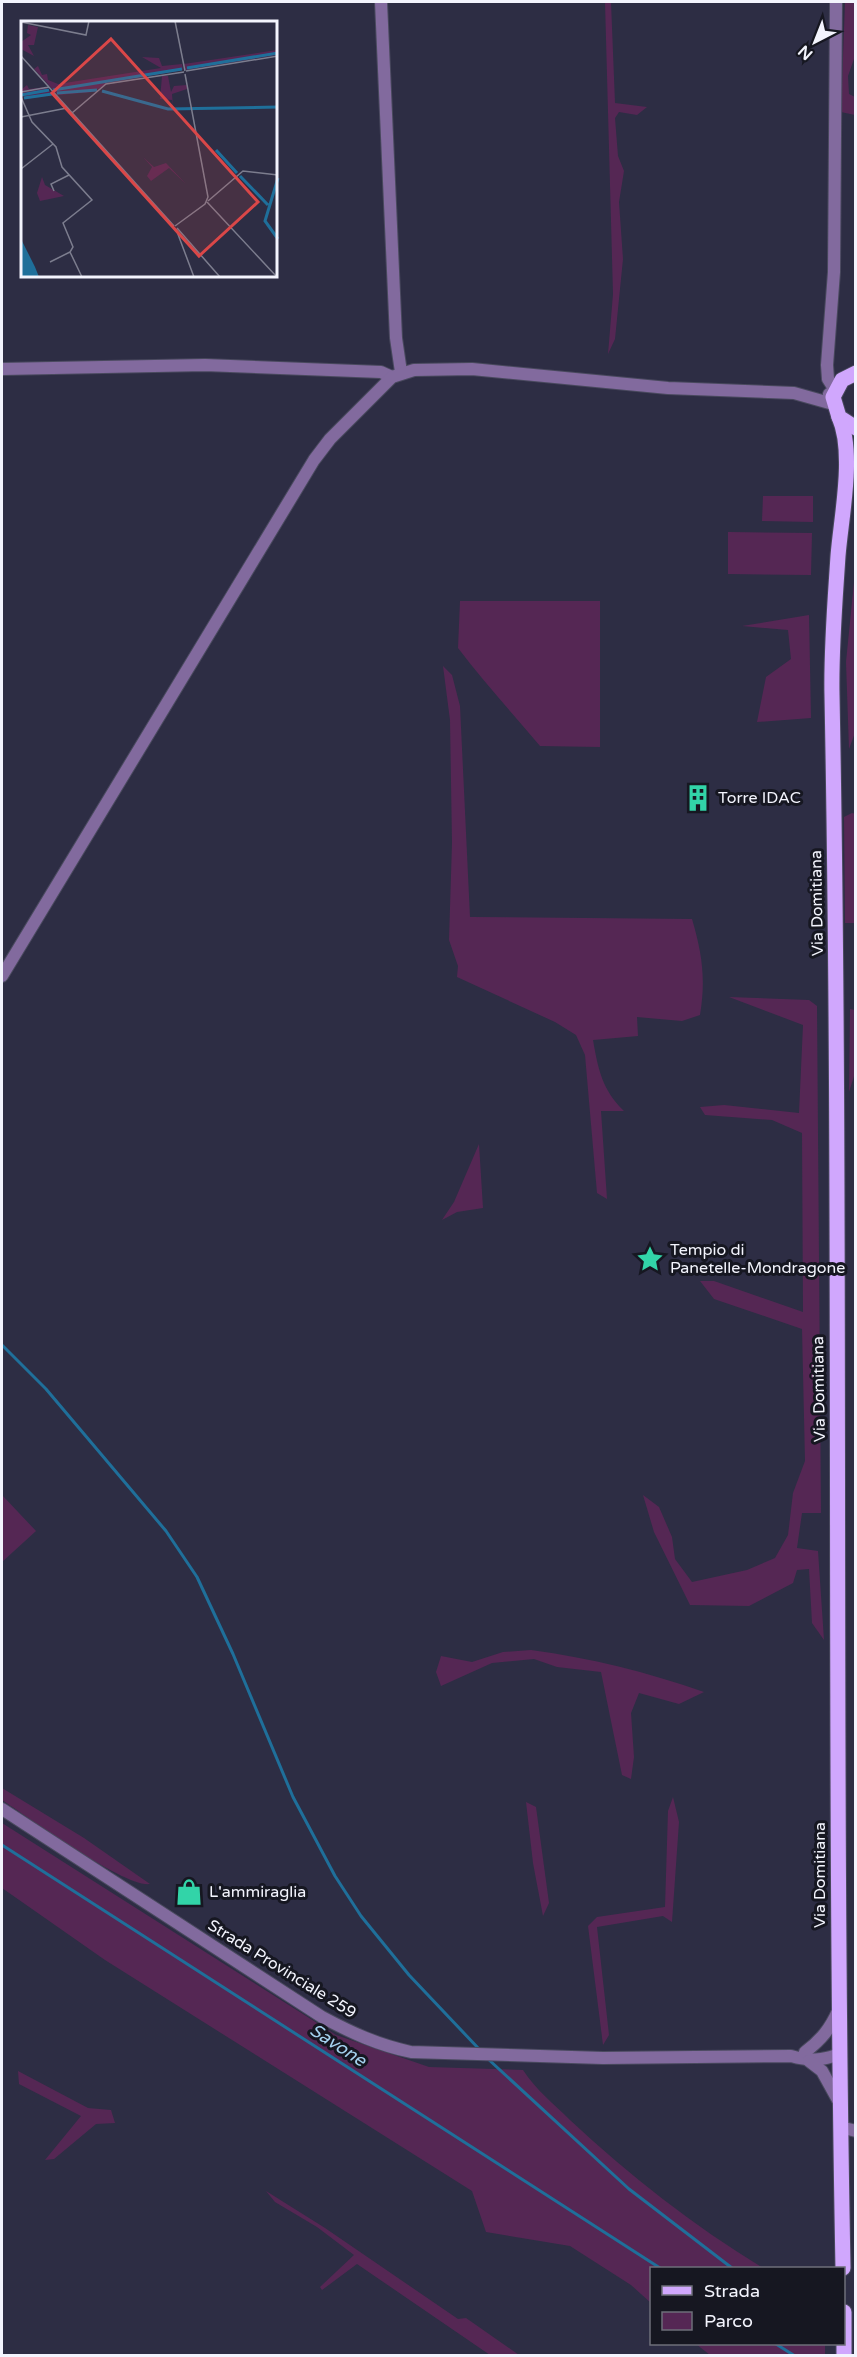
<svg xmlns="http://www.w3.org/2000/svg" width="857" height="2357" font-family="'Varela Round',sans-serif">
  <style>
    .green { fill: #552754 }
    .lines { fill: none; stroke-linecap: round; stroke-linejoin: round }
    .stream { stroke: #1f6f9a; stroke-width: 3 }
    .minor-casing { stroke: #49495e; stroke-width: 14 }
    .major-casing { stroke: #49495e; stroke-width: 17 }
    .minor { stroke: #826a9e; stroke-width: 12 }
    .major { stroke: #d0a7fd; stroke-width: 15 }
    .labels { text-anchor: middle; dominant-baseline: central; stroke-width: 6; stroke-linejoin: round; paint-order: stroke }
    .poi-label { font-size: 16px; fill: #f3f4fd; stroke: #161721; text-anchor: start }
    .street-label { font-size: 16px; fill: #f3f4fd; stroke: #161721 }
    .water-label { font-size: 18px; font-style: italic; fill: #a4d1ee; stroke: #161721 }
    .inset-river { fill: none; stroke: #1f6f9a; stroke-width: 3 }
    .inset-road { fill: none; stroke: #7c7d8e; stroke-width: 1.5 }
    .view { fill: #da4748; fill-opacity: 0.15; stroke: #da4748; stroke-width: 3 }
    .inset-edge { fill: none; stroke: #f3f4fd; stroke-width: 3 }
  </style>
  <rect width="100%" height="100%" fill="#2d2d44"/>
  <g class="green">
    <path d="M605,2H611L615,103L647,107L637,115L619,112L615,118L618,156L624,171L619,202L623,259L615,339L608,354L613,294Z"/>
    <path d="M845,2H855V56L848,76L849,94L855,97V115L841,112Z"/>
    <path d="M763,496H813V522L762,521Z"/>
    <path d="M728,532L812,533L811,575L728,574Z"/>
    <path d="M855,572L856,730L849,749L846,662Z"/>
    <path d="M460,601H600V747L540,746C512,713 484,682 458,648Z"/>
    <path d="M809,615L811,718L757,722L766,677L791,659L788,630L742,626Z"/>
    <path d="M443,666L452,675L460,706L470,917L692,919C702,953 706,979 700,1015L682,1021L637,1017L638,1036L593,1040C598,1068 602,1090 624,1111H601L607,1199L597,1193L585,1055L576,1035L555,1022L457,977L458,966L449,940L452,843L450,720Z"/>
    <path d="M852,813L856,814L855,923H845L844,817Z"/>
    <path d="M729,997L809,1000L817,1006L821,1513H802L797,1548L818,1551L824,1640L812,1623L809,1569L797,1570L793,1583L749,1606L690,1605L654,1532L643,1495L659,1507L672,1537L675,1559L692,1582L747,1570L775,1558L788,1535L793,1493L805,1461L802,1329L714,1299L700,1281H714L803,1312L802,1133L772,1120L705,1115L700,1107L724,1105L799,1113L803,1025Z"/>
    <path d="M850,1009L855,1010V1073L849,1092Z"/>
    <path d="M479,1144L483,1208L457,1212L442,1220L454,1202Z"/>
    <path d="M2,1495L36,1531L2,1562Z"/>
    <path d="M531,1650C591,1658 647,1672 704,1692L679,1704L639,1693L631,1713L634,1757L631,1779L622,1775L601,1672L557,1667L534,1659L492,1663L441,1686L436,1672L441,1656L472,1662L503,1652Z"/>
    <path d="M2,1788L84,1838L150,1884C125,1888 28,1817 2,1800Z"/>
    <path d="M673,1797L679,1822L672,1922L663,1916L597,1927L609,2035L603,2045L588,1926L597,1917L665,1907L668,1811Z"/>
    <path d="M526,1802L536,1807L549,1903L543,1916L533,1863Z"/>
    <path d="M2,1823L336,2035L429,2067L523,2070C536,2090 554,2104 570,2120C629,2175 694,2226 763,2268H652L651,2303L631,2285L570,2246L486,2232L472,2191L105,1960L2,1888Z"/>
    <path d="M18,2071L88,2108L111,2110L115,2123L96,2124L54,2159L45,2160L81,2116L19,2084Z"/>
    <path d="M266,2191L325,2228L458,2319L466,2318L519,2355H490L357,2264L322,2290L320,2287L354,2255L317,2227L275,2202Z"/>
    <path d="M696,2344H825V2355H710Z"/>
  </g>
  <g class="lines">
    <g class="stream">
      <path d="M2,1345L46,1389L166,1531L197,1577L233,1654L293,1797L335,1876L361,1916L409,1975L479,2049"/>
      <path d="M2,1845L660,2268"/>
      <path d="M487,2058L629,2189L732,2268"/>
      <path d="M776,2344L795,2356"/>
    </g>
    <defs>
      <g id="minor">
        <path d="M381,2L396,338L401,372"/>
        <path d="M2,369L205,365L381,372L392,377"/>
        <path d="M829,394L835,390L828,379L827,365L834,272L836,2"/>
        <path d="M2,976L314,460L330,439L392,377L414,370L472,369L668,388L794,393L833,404"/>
        <path d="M2,1809L322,2017C352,2033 378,2045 411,2052L603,2058L791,2056C809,2061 822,2061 839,2054"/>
        <path d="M805,2052C821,2040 830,2029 838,2011"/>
        <path d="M809,2061L822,2071L838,2100"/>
        <path d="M840,2127L856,2131"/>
      </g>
      <g id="major">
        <path d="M856,373L842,380L833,397L839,417L856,428"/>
        <path d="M839,417C855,453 841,517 838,556C835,602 831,649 832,695C842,1220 833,1744 843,2268"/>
        <path d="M844,2312V2356"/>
      </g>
    </defs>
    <use href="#minor" class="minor-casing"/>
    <use href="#major" class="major-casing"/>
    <use href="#minor" class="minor"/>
    <use href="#major" class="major"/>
  </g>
  <defs>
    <symbol id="building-bare" viewBox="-9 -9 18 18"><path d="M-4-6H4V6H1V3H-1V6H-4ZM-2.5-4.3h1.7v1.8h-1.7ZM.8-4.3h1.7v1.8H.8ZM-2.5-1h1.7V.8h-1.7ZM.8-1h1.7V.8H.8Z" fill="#32d4a8" stroke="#161721" stroke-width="2.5" paint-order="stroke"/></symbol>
    <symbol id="sight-bare" viewBox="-9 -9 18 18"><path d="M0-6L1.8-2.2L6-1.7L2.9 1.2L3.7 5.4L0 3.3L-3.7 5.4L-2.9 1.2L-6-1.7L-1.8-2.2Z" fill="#32d4a8" stroke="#161721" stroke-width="2.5" paint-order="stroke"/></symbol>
    <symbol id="shop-bare" viewBox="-9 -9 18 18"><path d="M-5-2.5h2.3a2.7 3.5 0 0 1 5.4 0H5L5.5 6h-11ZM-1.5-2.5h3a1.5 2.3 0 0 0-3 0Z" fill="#32d4a8" stroke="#161721" stroke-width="2.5" paint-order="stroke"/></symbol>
  </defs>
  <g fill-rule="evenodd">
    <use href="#building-bare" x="679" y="779" width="38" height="38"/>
    <use href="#sight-bare" x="631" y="1240" width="38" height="38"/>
    <use href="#shop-bare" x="170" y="1873" width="38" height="38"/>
  </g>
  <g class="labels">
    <g class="poi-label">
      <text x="718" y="798">Torre IDAC</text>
      <text x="670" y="1250">Tempio di<tspan x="670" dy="18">Panetelle-Mondragone</tspan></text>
      <text x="209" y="1892">L'ammiraglia</text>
    </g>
    <g class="street-label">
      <text transform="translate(817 903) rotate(-91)">Via Domitiana</text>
      <text transform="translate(819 1389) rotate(-91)">Via Domitiana</text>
      <text transform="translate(820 1875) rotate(-90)">Via Domitiana</text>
      <text transform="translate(282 1969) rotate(32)">Strada Provinciale 259</text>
    </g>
    <g class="water-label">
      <text transform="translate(338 2045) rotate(33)">Savone</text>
    </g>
  </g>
  <g transform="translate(21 21)">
    <rect width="256" height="256" fill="#2d2d44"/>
    <path d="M7,4L17,6L13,24H7L13,35L0,28V21L10,14L6,12ZM256,29V34L164,49L163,43ZM121,36L138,37L141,45L161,43L162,49L87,62L72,71L37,74L13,48L17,45L21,54L26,53L27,59L37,63L140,47ZM141,55H147L150,71L153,65L166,64V68L151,73L152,86L151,79L139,78ZM6,64L8,68L25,66L32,74L5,78L0,69ZM122,136L133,146L145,142L165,163L148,147L130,160L126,155L131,146ZM21,156L24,164L43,175L19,180L16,172Z" fill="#552754"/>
    <path d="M0,218L14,246L18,256H0Z" fill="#1f6f9a"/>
    <path class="inset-river" d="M166,47L257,32M32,69L161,48M81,70L147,88L257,86M36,72L76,69M0,74L28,69M3,77L31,73M195,129L216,152M219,155L247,184M257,157L244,200L257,218"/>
    <path class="inset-road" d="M154,0L164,50M0,1L65,14L68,0M0,35L153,205M165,50L257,35M0,71L28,66M0,76L11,101L35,126L41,146L71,179L42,202L52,226L49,231L61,256M51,92L85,63L163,51M0,96L46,87M0,148L32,123M33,170L30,163L48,154M187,180L222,150L257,154M186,181L256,256M154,205L184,183L187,176L164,53M156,207L199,256M155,208L173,256M29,241L49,231"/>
    <path class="view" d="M90,18L237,181L178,235L31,72Z"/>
    <rect width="256" height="256" class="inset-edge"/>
  </g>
  <rect width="857" height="2357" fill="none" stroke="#f3f4fd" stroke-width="6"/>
  <rect x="650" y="2267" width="195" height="78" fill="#161721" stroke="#6e6f79" stroke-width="1.5"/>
  <rect x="662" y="2286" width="30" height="9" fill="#d0a7fd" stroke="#6e6f79" stroke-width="1.5"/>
  <text x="704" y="2297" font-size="18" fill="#f3f4fd">Strada</text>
  <rect x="662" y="2312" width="30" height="18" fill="#552754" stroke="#6e6f79" stroke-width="1.5"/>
  <text x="704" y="2327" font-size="18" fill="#f3f4fd">Parco</text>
  <g transform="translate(815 42) rotate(222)" stroke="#161721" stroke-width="4.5" paint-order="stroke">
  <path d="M0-4.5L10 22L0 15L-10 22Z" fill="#f3f4fd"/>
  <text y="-9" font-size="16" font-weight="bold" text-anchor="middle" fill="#f3f4fd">N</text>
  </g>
</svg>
